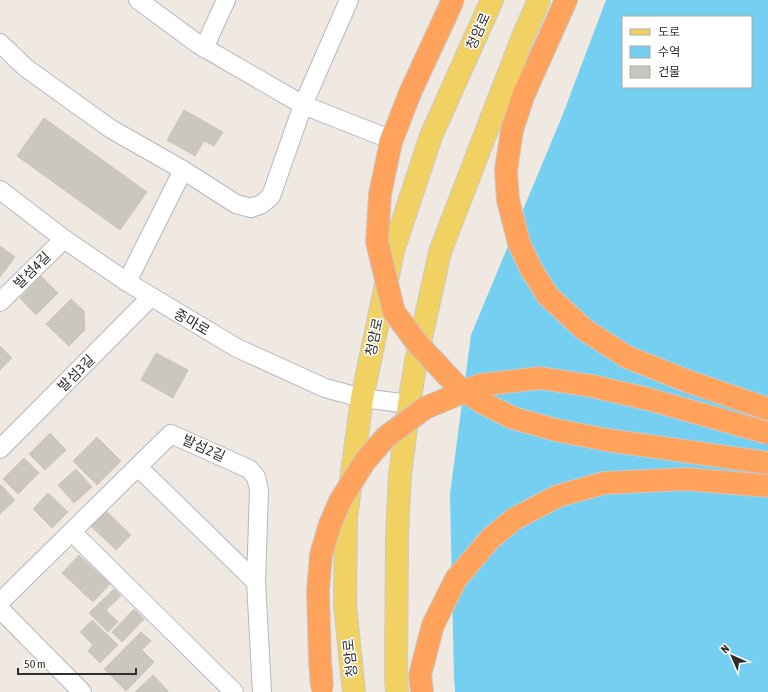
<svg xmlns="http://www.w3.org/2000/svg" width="768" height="692" font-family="'Asap Condensed','Noto Sans KR',sans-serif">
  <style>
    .water { fill: #75cff0; fill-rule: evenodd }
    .building { fill: #cbc7bf; stroke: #cbc5ba }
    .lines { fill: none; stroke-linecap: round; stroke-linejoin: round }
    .minor-casing { stroke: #b4b7c1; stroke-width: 20 }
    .major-casing { stroke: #c9c9c9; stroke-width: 24 }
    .highway-casing { stroke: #c9c9c9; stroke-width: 24 }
    .minor { stroke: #fff; stroke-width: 18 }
    .major { stroke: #f2d163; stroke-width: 22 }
    .highway { stroke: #ffa35c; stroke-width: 22 }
    .highway-bridge-casing { stroke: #c9c9c9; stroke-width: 24; stroke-linecap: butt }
    .highway-bridge { stroke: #ffa35c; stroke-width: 22 }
    .labels { text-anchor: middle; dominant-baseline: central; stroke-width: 3; stroke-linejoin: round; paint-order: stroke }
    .street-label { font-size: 14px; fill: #2e2e2e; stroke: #fff }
  </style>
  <rect width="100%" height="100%" fill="#efe9e1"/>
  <path class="water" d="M606,0H768V692H455L454,677L450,494L471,335L563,114ZM623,17H751V87H623Z"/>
  <g class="building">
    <path d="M184,110L223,132L214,146L204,141L195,156L167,140Z"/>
    <path d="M44,118L147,192L120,230L17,156Z"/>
    <path d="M0,246L15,257L0,277Z"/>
    <path d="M41,276L58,293L36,315L20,298Z"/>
    <path d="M71,299L84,311L85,330L69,346L46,324Z"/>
    <path d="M0,346L12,358L0,370Z"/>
    <path d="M156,353L188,370L173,398L141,380Z"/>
    <path d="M50,433L66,450L45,470L29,454Z"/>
    <path d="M97,437L121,461L97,485L73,461Z"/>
    <path d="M24,458L39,473L18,494L3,479Z"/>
    <path d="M76,469L92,487L74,503L58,485Z"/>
    <path d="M1,485L15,500L0,514V486Z"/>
    <path d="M48,493L68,512L52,528L33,509Z"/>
    <path d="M106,511L131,535L116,550L91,526Z"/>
    <path d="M79,555L110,584L93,602L62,573Z"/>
    <path d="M114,589L121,596L106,610L118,622L108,632L89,613Z"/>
    <path d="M134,609L144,619L122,642L112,632Z"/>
    <path d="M92,620L118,645L100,663L88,651L93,645L80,632Z"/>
    <path d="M141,632L151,641L142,650L154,662L126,691L104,669Z"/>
    <path d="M153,675L167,690L168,692H135Z"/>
  </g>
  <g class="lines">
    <defs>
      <g id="minor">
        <path d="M138,0L198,44L303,105L382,136"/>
        <path d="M0,43L26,68L111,129L183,170L236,204L251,208L262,204L271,196L303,105L349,0"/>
        <path d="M204,48L226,0"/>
        <path d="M0,190L64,239L127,282L237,348L325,388L362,398L409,404"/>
        <path d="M127,282L183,170"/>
        <path d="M0,302L64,239"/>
        <path d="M0,449L151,297"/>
        <path d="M138,467L256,582"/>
        <path d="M72,532L234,692"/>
        <path d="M0,602L171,434L249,469L256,477L259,490L256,582L262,692"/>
        <path d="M0,609L82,692"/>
      </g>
      <g id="major">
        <path d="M354,692L345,606L346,518L362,398L393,251L431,136L492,0"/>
        <path d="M397,692L396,677L397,535L400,475L409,404L416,361L440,252L522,39L539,0"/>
      </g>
      <g id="highway">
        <path d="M566,0L524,94L512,130L506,170L508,200L519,243L531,269L548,296L585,330L627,357L687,381L768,409"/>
        <path d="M422,692L420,675L433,625L456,579L490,539L514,519L558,496L604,483L686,479L768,486"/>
      </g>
    </defs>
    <use href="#minor" class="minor-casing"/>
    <use href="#major" class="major-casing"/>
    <use href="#highway" class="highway-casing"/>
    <use href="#minor" class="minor"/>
    <use href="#major" class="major"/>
    <use href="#highway" class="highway"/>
    <defs>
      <g id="highway-bridge">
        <path d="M453,0L410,93L391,142L380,194L377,242L394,312L417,343L456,385L483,403L513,418L556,430L607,440L768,463"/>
        <path d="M322,687L320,661L318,590L321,555L329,527L340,501L365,461L386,437L425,408L480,385L540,378L592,386L648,399L768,433"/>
      </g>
    </defs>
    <use href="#highway-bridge" class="highway-bridge-casing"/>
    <use href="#highway-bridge" class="highway-bridge"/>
  </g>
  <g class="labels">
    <g class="street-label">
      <text transform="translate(478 31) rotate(-66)">청암로</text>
      <text transform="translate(32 270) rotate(-45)">발섬4길</text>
      <text transform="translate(192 322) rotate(30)">중마로</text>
      <text transform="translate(374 337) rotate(-78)">청암로</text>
      <text transform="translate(76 373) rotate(-45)">발섬3길</text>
      <text transform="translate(204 448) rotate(24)">발섬2길</text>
      <text transform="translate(350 658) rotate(-96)">청암로</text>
    </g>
  </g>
  <rect x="622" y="16" width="130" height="72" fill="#ffffff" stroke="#ababab"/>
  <rect x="630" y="29" width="20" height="6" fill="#f2d163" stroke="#ababab"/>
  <text x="658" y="36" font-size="12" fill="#2e2e2e">도로</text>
  <rect x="630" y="46" width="20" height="12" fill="#75cff0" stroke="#ababab"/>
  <text x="658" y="56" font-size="12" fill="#2e2e2e">수역</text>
  <rect x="630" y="66" width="20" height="12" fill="#cbc7bf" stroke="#ababab"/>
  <text x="658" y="76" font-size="12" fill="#2e2e2e">건물</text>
  <g transform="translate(732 656) rotate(315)" stroke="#ffffff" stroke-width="3" paint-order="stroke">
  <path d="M0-3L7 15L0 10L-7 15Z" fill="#2e2e2e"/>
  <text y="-6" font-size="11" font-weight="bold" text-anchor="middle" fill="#2e2e2e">N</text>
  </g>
  <path d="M18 668v6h118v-6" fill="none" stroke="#2e2e2e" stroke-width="2"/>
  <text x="24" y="668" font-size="12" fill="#2e2e2e" stroke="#ffffff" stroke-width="3" paint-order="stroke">50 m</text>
</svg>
